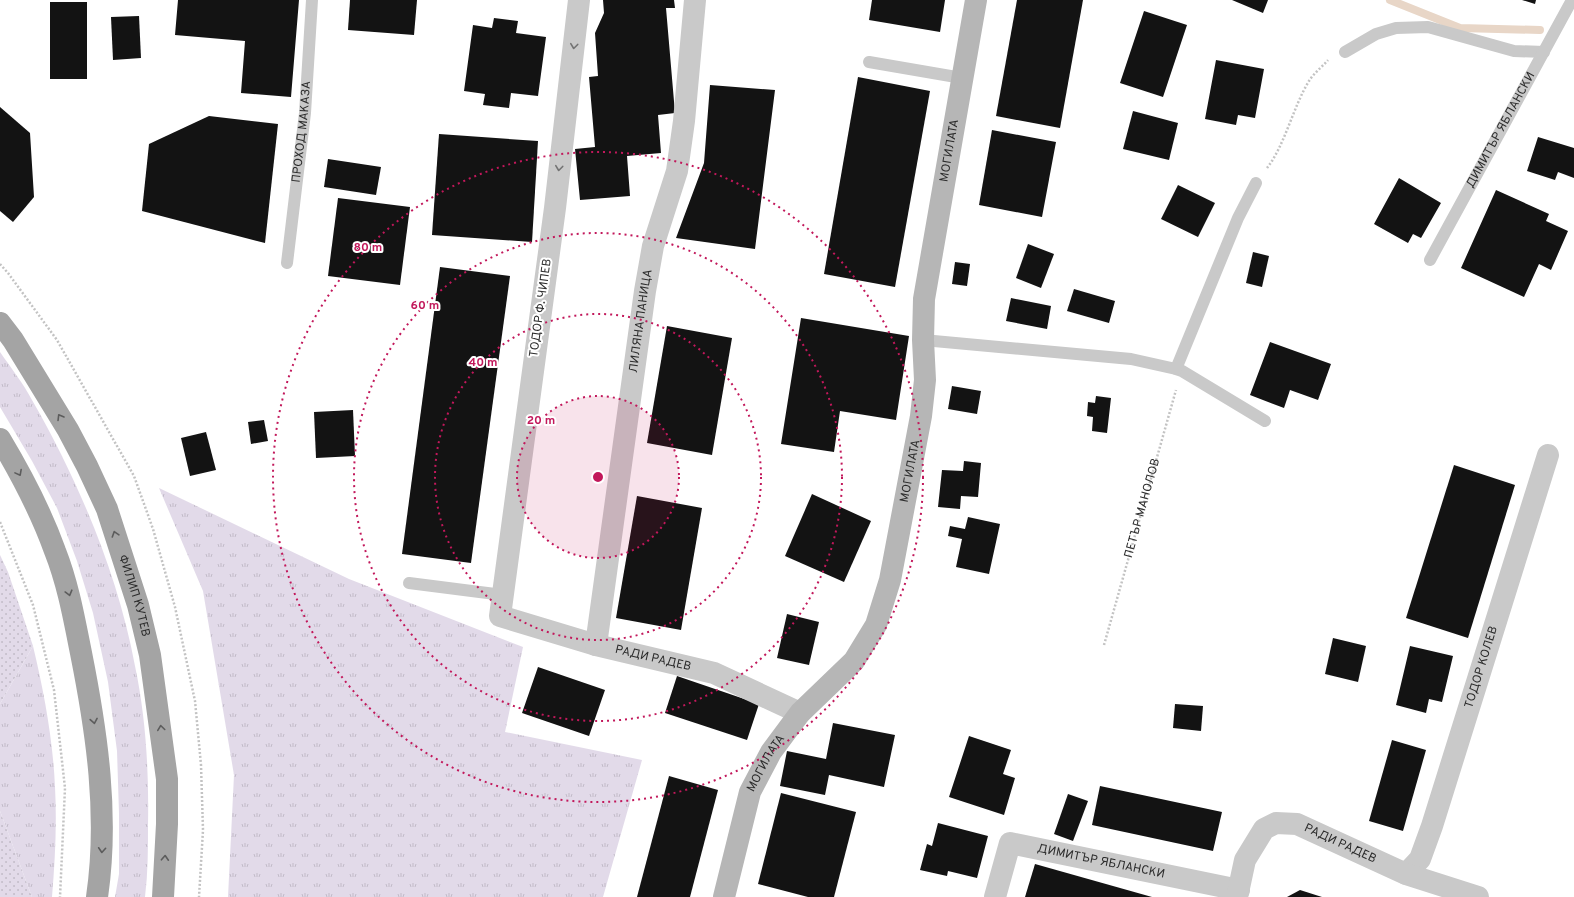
<svg xmlns="http://www.w3.org/2000/svg" width="1574" height="897" font-family="Overpass,sans-serif">
  <style>
    .grass { fill: url(#grass-tufts) }
    .park { fill: url(#park-dots) }
    .lines { fill: none; stroke-linecap: round; stroke-linejoin: round }
    .stream { stroke: #e8d6c7; stroke-width: 8 }
    .building { fill: #131313 }
    .path { stroke: #c3c3c3; stroke-width: 2.5; stroke-dasharray: 2 2; stroke-linecap: butt }
    .lane { stroke: #c9c9c9; stroke-width: 12 }
    .street { stroke: #c9c9c9; stroke-width: 22 }
    .secondary { stroke: #b6b6b6; stroke-width: 22 }
    .primary { stroke: #a4a4a4; stroke-width: 22 }
    .oneway { stroke: #737373 }
    .oneway2 { stroke: #5c5c5c }
    .ring { fill: none; stroke: #c2185b; stroke-width: 2; stroke-dasharray: 2 4 }
    .labels { text-anchor: middle; dominant-baseline: central; stroke-width: 4; stroke-linejoin: round; paint-order: stroke }
    .street-label { font-size: 12px; fill: #2c2c2c; stroke: #fff }
    .centre { fill: #c2185b; stroke: #fff; stroke-width: 2 }
    .ring-label { font-size: 12px; text-anchor: middle; font-weight: bold; fill: #c2185b; stroke: #fff; stroke-width: 4; stroke-linejoin: round; paint-order: stroke }
  </style>
  <defs>
    <pattern id="grass-tufts" width="24" height="20" patternUnits="userSpaceOnUse"><rect width="24" height="20" fill="#e2dae9"/><path d="M3 7l-1-3M5 7V3M7 7l1-3M15 17l-1-3M17 17v-4M19 17l1-3" fill="none" stroke="#c2bbc8"/></pattern>
    <pattern id="park-dots" width="8" height="8" patternUnits="userSpaceOnUse"><rect width="8" height="8" fill="#e2dae9"/><path d="M2 2h.1M6 6h.1" fill="none" stroke="#c2bbc8" stroke-width="1.8" stroke-linecap="round"/></pattern>
  </defs>
  <rect width="100%" height="100%" fill="#fff"/>
  <g class="grass">
    <path d="M0,352C11,368 23,383 32,400C78,480 118,574 135,666C146,718 149,772 148,825C148,849 148,873 145,897H115L119,874V813L117,751L108,682L93,613L77,561L57,508L32,461L0,407Z"/>
    <path d="M159,488L349,579L523,647L505,732L642,760L603,897H228L234,775L203,591Z"/>
    <path d="M33,646C44,692 53,740 55,787C57,824 55,861 52,897H32L0,811V704Z"/>
  </g>
  <g class="park">
    <path d="M0,555L8,572L33,646L0,704Z"/>
    <path d="M0,811L32,897H0Z"/>
  </g>
  <g class="lines">
    <path class="stream" d="M1390,0L1460,28L1540,30"/>
  </g>
  <g class="building">
    <path d="M178,0H299L291,97L241,93L245,41L175,35Z"/>
    <path d="M350,0H417L414,35L348,30Z"/>
    <path d="M603,0H674L675,8H666L675,113L658,115L661,153L627,156L630,196L580,200L575,149L595,147L589,77L598,76L595,33L604,13Z"/>
    <path d="M872,0H945L940,32L869,20Z"/>
    <path d="M1017,0H1083L1060,128L996,116Z"/>
    <path d="M1232,0H1268L1263,13Z"/>
    <path d="M1522,0H1536L1535,4Z"/>
    <rect x="50" y="2" width="37" height="77"/>
    <path d="M1144,11L1187,25L1163,97L1120,83Z"/>
    <path d="M139,16L141,58L113,60L111,17Z"/>
    <path d="M494,18L518,21L516,33L546,37L538,96L511,93L509,108L483,105L485,94L464,91L473,25L492,28Z"/>
    <path d="M1216,60L1264,69L1255,118L1238,115L1236,125L1205,119Z"/>
    <path d="M858,77L930,91L895,287L824,274Z"/>
    <path d="M710,85L775,90L755,249L676,238L704,163Z"/>
    <path d="M0,107L30,133L34,197L13,222L0,211Z"/>
    <path d="M1133,111L1178,123L1169,160L1123,149Z"/>
    <path d="M209,116L278,124L265,243L142,211L149,144Z"/>
    <path d="M992,130L1056,142L1042,217L979,205Z"/>
    <path d="M439,134L538,141L532,242L432,235Z"/>
    <path d="M1538,137L1574,148V178L1558,172L1555,180L1527,171Z"/>
    <path d="M328,159L381,167L376,195L324,187Z"/>
    <path d="M1399,178L1441,203L1421,238L1413,234L1408,243L1374,224Z"/>
    <path d="M1178,185L1215,203L1198,237L1161,219Z"/>
    <path d="M1496,190L1549,214L1546,221L1568,231L1551,270L1539,264L1524,297L1461,268Z"/>
    <path d="M338,198L410,207L400,285L328,276Z"/>
    <path d="M1028,244L1054,254L1041,288L1016,278Z"/>
    <path d="M1253,252L1269,256L1262,287L1246,283Z"/>
    <path d="M955,262L970,264L967,286L952,284Z"/>
    <path d="M440,267L510,276L471,563L402,554Z"/>
    <path d="M1074,289L1115,301L1109,323L1067,311Z"/>
    <path d="M1011,298L1051,306L1047,329L1006,321Z"/>
    <path d="M801,318L909,336L896,420L840,411L834,452L781,444Z"/>
    <path d="M667,326L732,338L712,455L647,443Z"/>
    <path d="M1270,342L1331,364L1318,400L1290,390L1284,408L1250,395Z"/>
    <path d="M952,386L981,391L977,414L948,409Z"/>
    <path d="M1096,396L1111,398L1107,433L1092,431L1093,417L1087,416L1088,402L1095,403Z"/>
    <path d="M353,410L355,456L316,458L314,412Z"/>
    <path d="M264,420L268,441L251,444L248,422Z"/>
    <path d="M206,432L216,470L190,476L181,438Z"/>
    <path d="M964,461L981,463L978,497L961,496L960,509L938,507L942,470L963,471Z"/>
    <path d="M1454,465L1515,485L1468,638L1406,618Z"/>
    <path d="M812,494L871,521L844,582L785,556Z"/>
    <path d="M637,496L702,508L681,630L616,618Z"/>
    <path d="M968,517L1000,524L989,574L956,567L962,539L948,536L950,526L965,529Z"/>
    <path d="M787,614L819,622L809,665L777,658Z"/>
    <path d="M1333,638L1366,646L1358,682L1325,674Z"/>
    <path d="M1410,646L1453,656L1442,702L1429,699L1426,713L1396,705Z"/>
    <path d="M538,667L605,690L589,736L522,713Z"/>
    <path d="M677,676L759,704L747,740L665,713Z"/>
    <path d="M1175,704L1203,706L1201,731L1173,728Z"/>
    <path d="M833,723L895,735L884,787L829,775L825,795L780,786L787,751L826,759Z"/>
    <path d="M969,736L1011,750L1003,774L1015,778L1004,815L949,797Z"/>
    <path d="M1392,740L1426,750L1403,831L1369,821Z"/>
    <path d="M669,776L718,790L690,897H637Z"/>
    <path d="M1100,786L1222,812L1213,851L1092,825Z"/>
    <path d="M781,793L856,812L834,897H808L758,884Z"/>
    <path d="M1068,794L1088,801L1073,841L1054,834Z"/>
    <path d="M938,823L988,836L977,878L948,871L947,876L920,870L927,844L932,846Z"/>
    <path d="M1035,864L1152,897H1025Z"/>
    <path d="M1300,890L1322,897H1287Z"/>
  </g>
  <g class="lines">
    <g class="path">
      <path d="M1267,168C1285,145 1293,107 1309,81C1314,73 1322,67 1328,60"/>
      <path d="M0,264L8,273L57,340L134,476L153,529L175,607L195,701L201,765L203,830L199,897"/>
      <path d="M0,522L33,605L54,690L65,788L60,897"/>
      <path id="s1" d="M1104,645L1176,390"/>
    </g>
    <g class="lane">
      <path d="M1345,52L1376,34L1396,28L1428,27L1514,51L1544,52"/>
      <path d="M869,62L962,78"/>
      <path id="s2" d="M1430,260L1572,0"/>
      <path id="s3" d="M287,263L305,113L312,0"/>
      <path d="M923,340L1131,359L1176,369L1182,371L1265,421"/>
      <path d="M1176,369L1238,218L1256,183"/>
      <path d="M409,583L503,595"/>
    </g>
    <g class="street">
      <path id="s4" d="M579,0L555,208L500,616L596,645L714,673L800,713"/>
      <path id="s5" d="M596,645L645,291L653,246L677,171L684,121L695,0"/>
      <path id="s6" d="M1406,874L1420,859L1432,826L1548,455"/>
      <path id="s7" d="M995,897L1010,843L1239,890"/>
      <path id="s8" d="M1237,897L1245,860L1264,829L1276,823L1297,824L1406,874L1478,897"/>
    </g>
    <path class="secondary" id="s9" d="M724,897L750,792L771,752L800,713L854,661L876,625L890,580L921,416L925,380L923,340L924,299L976,0"/>
    <g class="primary">
      <path id="s10" d="M0,323L13,340L68,430L87,466L107,509L138,605L150,655L167,779V824L163,897"/>
      <path d="M0,439C21,474 41,512 55,551C68,584 74,618 81,653C97,733 109,816 97,897"/>
    </g>
  </g>
  <defs><path id="oneway-chevron" d="M-2-3.5L2.5 0L-2 3.5" fill="none" stroke-width="1.6" stroke-linecap="round" stroke-linejoin="round"/></defs>
  <g class="oneway">
    <use href="#oneway-chevron" transform="translate(574 46) rotate(97)"/>
    <use href="#oneway-chevron" transform="translate(559 168) rotate(97)"/>
  </g>
  <g class="oneway2">
    <use href="#oneway-chevron" transform="translate(60 417) rotate(-121)"/>
    <use href="#oneway-chevron" transform="translate(19 473) rotate(62)"/>
    <use href="#oneway-chevron" transform="translate(115 534) rotate(-108)"/>
    <use href="#oneway-chevron" transform="translate(69 593) rotate(75)"/>
    <use href="#oneway-chevron" transform="translate(94 721) rotate(80)"/>
    <use href="#oneway-chevron" transform="translate(161 728) rotate(-98)"/>
    <use href="#oneway-chevron" transform="translate(102 850) rotate(94)"/>
    <use href="#oneway-chevron" transform="translate(165 858) rotate(-87)"/>
  </g>
  <circle cx="598" cy="477" r="81" fill="#c2185b" fill-opacity=".12"/>
  <g class="ring">
    <circle cx="598" cy="477" r="81"/>
    <circle cx="598" cy="477" r="163"/>
    <circle cx="598" cy="477" r="244"/>
    <circle cx="598" cy="477" r="325"/>
  </g>
  <g class="labels">
    <g class="street-label">
      <text stroke="none"><textPath href="#s2" startOffset="148">ДИМИТЪР ЯБЛАНСКИ</textPath></text>
      <text stroke="none"><textPath href="#s3" startOffset="132">ПРОХОД МАКАЗА</textPath></text>
      <text stroke="none"><textPath href="#s9" startOffset="801">МОГИЛАТА</textPath></text>
      <text transform="translate(541 308) rotate(-82)">ТОДОР Ф. ЧИПЕВ</text>
      <text stroke="none"><textPath href="#s5" startOffset="327">ЛИЛЯНА ПАНИЦА</textPath></text>
      <text stroke="none"><textPath href="#s9" startOffset="477">МОГИЛАТА</textPath></text>
      <text stroke="none"><textPath href="#s1" startOffset="142">ПЕТЪР МАНОЛОВ</textPath></text>
      <text stroke="none"><textPath href="#s10" startOffset="306">ФИЛИП КУТЕВ</textPath></text>
      <text stroke="none"><textPath href="#s4" startOffset="780">РАДИ РАДЕВ</textPath></text>
      <text stroke="none"><textPath href="#s6" startOffset="222">ТОДОР КОЛЕВ</textPath></text>
      <text stroke="none"><textPath href="#s9" startOffset="141">МОГИЛАТА</textPath></text>
      <text stroke="none"><textPath href="#s8" startOffset="156">РАДИ РАДЕВ</textPath></text>
      <text stroke="none"><textPath href="#s7" startOffset="149">ДИМИТЪР ЯБЛАНСКИ</textPath></text>
    </g>
  </g>
  <circle cx="598" cy="477" r="6" class="centre"/>
  <g class="ring-label">
    <text x="368" y="251">80 m</text>
    <text x="425" y="309">60 m</text>
    <text x="483" y="366">40 m</text>
    <text x="541" y="424">20 m</text>
  </g>
</svg>
